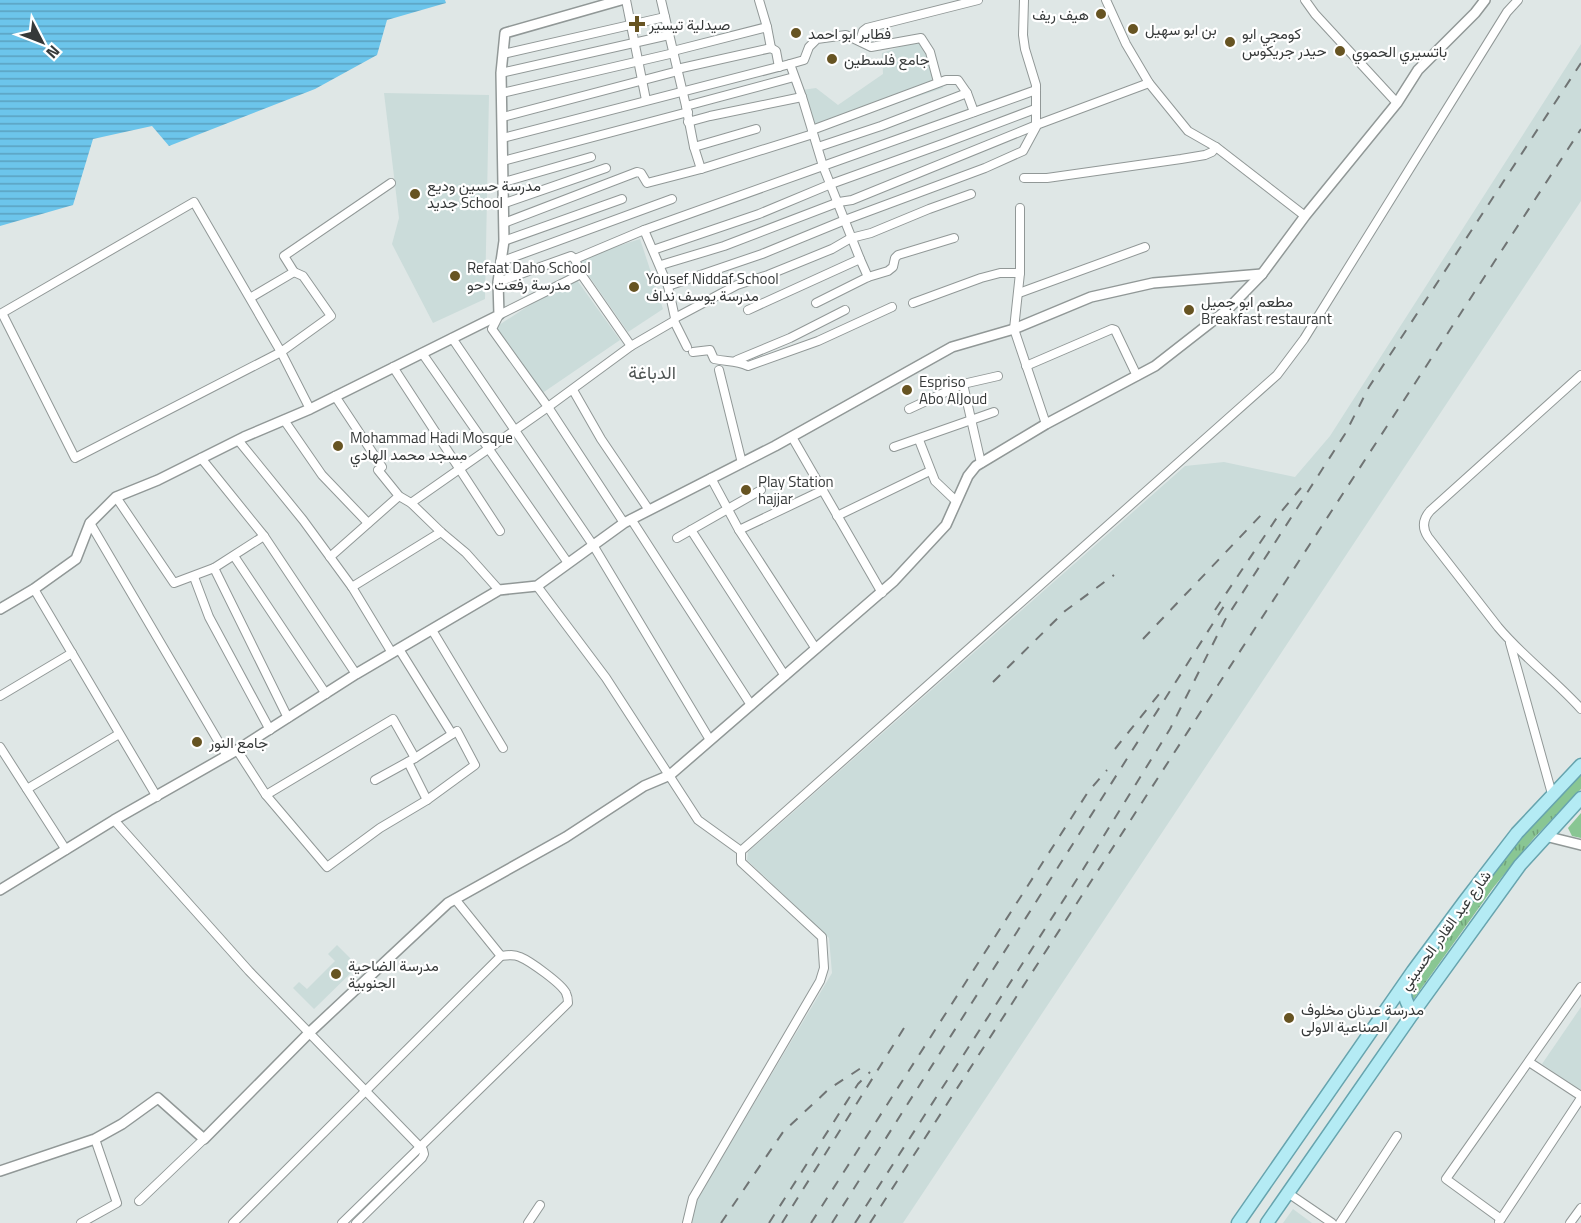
<svg xmlns="http://www.w3.org/2000/svg" width="1581" height="1223" font-family="'Titillium Web',Vazirmatn,sans-serif">
  <style>
    .built { fill: #cbdcda }
    .grass { fill: url(#grass-tufts) }
    .garden { fill: #89c693 }
    .water { fill: url(#water-rules) }
    .lines { fill: none; stroke-linecap: round; stroke-linejoin: round }
    .minor-casing { stroke: #919897; stroke-width: 10 }
    .tertiary-casing { stroke: #919897; stroke-width: 12 }
    .primary-casing { stroke: #67a4ae; stroke-width: 15 }
    .minor { stroke: #fff; stroke-width: 8 }
    .tertiary { stroke: #fff; stroke-width: 9 }
    .primary { stroke: #b4ebf4; stroke-width: 12 }
    .rail { stroke: #707474; stroke-width: 2; stroke-dasharray: 10 10; stroke-linecap: butt }
    .poi-dot { fill: #675422; stroke: #fff; stroke-width: 2 }
    .labels { text-anchor: middle; dominant-baseline: central; stroke-width: 4.5; stroke-linejoin: round; paint-order: stroke }
    .poi-label { font-size: 15px; fill: #363939; stroke: #fff; text-anchor: start }
    .street-label { font-size: 15px; fill: #363939; stroke: #fff }
    .quarter-label { font-size: 18px; fill: #505655; stroke: #fff }
  </style>
  <defs>
    <pattern id="grass-tufts" width="24" height="20" patternUnits="userSpaceOnUse" patternTransform="scale(1.5)"><rect width="24" height="20" fill="#89c693"/><path d="M3 7l-1-3M5 7V3M7 7l1-3M15 17l-1-3M17 17v-4M19 17l1-3" fill="none" stroke="#71a279"/></pattern>
    <pattern id="water-rules" width="6" height="5" patternUnits="userSpaceOnUse" patternTransform="scale(1.5)"><rect width="6" height="5" fill="#6cc5eb"/><path d="M0 2.5h6" fill="none" stroke="#5aa1bf"/></pattern>
  </defs>
  <rect width="100%" height="100%" fill="#dfe7e6"/>
  <g class="built">
    <path d="M928,42L943,88L812,132L802,90L816,88L838,105L883,74L882,53L911,43Z"/>
    <path d="M1581,44V201L903,1223H692L696,1201L832,973L829,938L747,860L748,852L1185,466L1224,462L1295,477L1330,436Z"/>
    <path d="M384,93L489,95L485,299L433,323L392,244L399,218Z"/>
    <path d="M640,239L663,309L628,332L577,259Z"/>
    <path d="M574,276L620,340L541,394L496,327Z"/>
    <path d="M337,945L358,966L314,1009L293,988L299,982L307,989L335,961L328,954Z"/>
    <path d="M1581,1007V1091L1542,1064Z"/>
    <path d="M1293,1209L1312,1223H1283Z"/>
  </g>
  <path class="grass" d="M1581,774V789L1534,838L1493,888L1413,1000L1408,997L1423,974L1425,966L1521,836Z"/>
  <path class="garden" d="M1581,813V838L1572,836L1568,828Z"/>
  <path class="water" d="M0,0H445L446,3L387,20L377,55L315,89L169,146L152,126L93,139L73,205L0,226Z"/>
  <g class="lines">
    <defs>
      <g id="minor">
        <path d="M626,0L646,100"/>
        <path d="M661,0L686,106L694,147L701,169"/>
        <path d="M759,0L767,27"/>
        <path d="M1106,0L1126,44L1149,83L1188,131L1216,147L1305,216"/>
        <path d="M1305,0L1315,14L1397,103"/>
        <path d="M860,41L863,31L867,28L978,0"/>
        <path d="M673,51L767,27L771,48"/>
        <path d="M503,54L665,17"/>
        <path d="M677,69L771,48L776,51L779,67"/>
        <path d="M501,73L669,35"/>
        <path d="M502,93L674,53"/>
        <path d="M686,106L794,77"/>
        <path d="M503,117L678,71"/>
        <path d="M688,122L710,116L802,97"/>
        <path d="M812,130L946,80H958L967,93L974,112"/>
        <path d="M503,138L790,64L804,60L809,47L817,39L846,35L871,47L921,38L930,52L938,82"/>
        <path d="M694,147L756,129"/>
        <path d="M818,147L881,126L967,93"/>
        <path d="M503,161L688,112"/>
        <path d="M1024,178H1047L1181,159L1205,155L1212,152L1216,147"/>
        <path d="M504,182L591,157"/>
        <path d="M505,203L606,168"/>
        <path d="M1020,208V273L1014,329L1046,424"/>
        <path d="M504,223L637,172L641,173L647,183L701,169L813,134"/>
        <path d="M644,230L823,166L802,97L790,64"/>
        <path d="M504,241L622,199"/>
        <path d="M653,250L759,214L831,184L945,143L1035,109"/>
        <path d="M860,259L868,277"/>
        <path d="M500,262L672,199"/>
        <path d="M661,265L724,246L839,202L852,200L1039,124L1149,83"/>
        <path d="M294,272L284,256L391,183"/>
        <path d="M581,274L499,315L492,329L548,407L624,523"/>
        <path d="M498,282L571,256L575,259"/>
        <path d="M668,286L762,254L845,220L985,168L1023,151L1036,127V85L1025,49L1023,35L1024,0"/>
        <path d="M1019,293L1145,247"/>
        <path d="M250,298L294,272L303,276L331,316L281,352L75,458L2,313L194,202L281,352L310,409"/>
        <path d="M816,303L868,277L888,271L893,267L895,258L898,255L954,238"/>
        <path d="M913,303L981,278L1000,273H1020"/>
        <path d="M748,310L860,259L823,166L1036,90"/>
        <path d="M674,321L687,347"/>
        <path d="M452,338L593,545L710,740"/>
        <path d="M631,346L581,274L575,259L644,230L668,286L675,318L737,285L768,275L832,249L851,238L871,233L929,209L971,194"/>
        <path d="M693,352L710,350L714,359C727,362 736,360 748,366L818,341L892,307"/>
        <path d="M422,353L568,563"/>
        <path d="M737,360L790,338L845,310"/>
        <path d="M1026,366L1112,329L1115,330L1137,376"/>
        <path d="M393,367L500,531"/>
        <path d="M719,370L742,463"/>
        <path d="M1581,375L1430,511C1423,519 1422,528 1428,537L1498,627C1523,657 1555,680 1581,709"/>
        <path d="M963,384L981,463"/>
        <path d="M573,390L601,439L649,510"/>
        <path d="M335,396L382,467L378,470L399,496L411,503L441,532L466,553L499,590"/>
        <path d="M909,409L963,384L998,376"/>
        <path d="M284,420L322,475L368,523"/>
        <path d="M792,437L882,593"/>
        <path d="M238,440L303,520L352,587L392,653"/>
        <path d="M919,440L935,481L956,501"/>
        <path d="M894,447L994,412"/>
        <path d="M201,458L264,536L356,674"/>
        <path d="M711,478L739,530L816,649"/>
        <path d="M116,497L174,583L214,568L264,536"/>
        <path d="M411,503L548,407L631,346L674,321L675,318"/>
        <path d="M837,516L930,471"/>
        <path d="M631,519L751,705"/>
        <path d="M90,523L227,756"/>
        <path d="M691,530L785,676"/>
        <path d="M739,530L823,490"/>
        <path d="M677,538L761,490"/>
        <path d="M234,556L326,694"/>
        <path d="M330,557L399,496"/>
        <path d="M214,568L288,718"/>
        <path d="M194,577L209,617L270,730"/>
        <path d="M537,586L606,678L698,820L741,851V862L822,937L824,968L820,981L693,1198L687,1223"/>
        <path d="M352,587L441,532"/>
        <path d="M34,589L157,797"/>
        <path d="M432,630L503,748"/>
        <path d="M1510,643L1552,794"/>
        <path d="M399,649L452,734"/>
        <path d="M0,696L72,653"/>
        <path d="M0,747L66,850"/>
        <path d="M237,750L266,795L327,867L380,828L427,800L475,765L457,731L415,758L375,780"/>
        <path d="M408,762L427,800"/>
        <path d="M27,789L119,734"/>
        <path d="M266,795L393,719L415,758"/>
        <path d="M114,820L249,971L423,1150L424,1154L422,1158L356,1223"/>
        <path d="M741,851L1277,375L1304,339L1507,12L1518,0"/>
        <path d="M1529,1062L1581,1096"/>
        <path d="M1288,1193L1332,1223"/>
        <path d="M139,1201L204,1139"/>
        <path d="M1501,1219L1446,1179L1581,987"/>
        <path d="M1499,1222L1581,1098"/>
        <path d="M81,1223L117,1203L95,1139"/>
        <path d="M233,1223L501,956"/>
        <path d="M342,1223L568,1003C568,1000 567,995 566,993C562,984 530,961 520,957C514,954 508,955 501,956L455,899"/>
        <path d="M528,1223L540,1205"/>
        <path d="M1340,1223L1397,1136"/>
        <path d="M1570,1223L1581,1208"/>
      </g>
      <g id="tertiary">
        <path d="M0,609L34,589L76,559L90,523L116,497L158,480L244,437L310,409L499,315L498,282L504,241L501,73L505,33L621,0"/>
        <path d="M1545,836L1581,845"/>
        <path d="M0,890L114,820L237,750L356,674L499,590L537,586L624,523L775,446L952,347L1014,329L1091,297L1153,283L1262,274"/>
        <path d="M0,1171L95,1139L122,1124L158,1098L204,1139L309,1033L448,903L566,837L644,786L670,775L894,581L946,525L968,476L976,466L1046,424L1155,366L1228,309L1262,274L1305,216L1397,103L1418,70L1475,13L1485,0"/>
      </g>
      <g id="primary">
        <path d="M1408,983C1402,995 1406,1002 1413,1013"/>
        <path d="M1238,1223L1413,971L1464,902L1517,833L1581,765"/>
        <path d="M1267,1223L1413,1013L1520,865L1581,798"/>
      </g>
    </defs>
    <use href="#minor" class="minor-casing"/>
    <use href="#tertiary" class="tertiary-casing"/>
    <use href="#primary" class="primary-casing"/>
    <use href="#minor" class="minor"/>
    <use href="#tertiary" class="tertiary"/>
    <use href="#primary" class="primary"/>
    <g class="rail">
      <path d="M1215,610L1280,513L1301,488"/>
      <path d="M1143,639L1264,512"/>
      <path d="M993,682L1065,611L1114,575"/>
      <path d="M1115,749L1160,693"/>
      <path d="M721,1223L783,1132L829,1089L864,1066"/>
      <path d="M769,1223L858,1084L870,1072"/>
      <path d="M782,1223L904,1028"/>
      <path d="M811,1223L1088,792L1107,770"/>
      <path d="M832,1223L1224,606"/>
      <path d="M855,1223L1079,876L1170,729L1225,620L1345,434L1369,387L1581,63"/>
      <path d="M870,1223L1218,685L1581,129"/>
    </g>
  </g>
  <g class="poi-dot">
    <circle cx="1101" cy="14" r="6"/>
    <path d="M634 15h6v6h6v6h-6v6h-6v-6h-6v-6h6z"/>
    <circle cx="1133" cy="29" r="6"/>
    <circle cx="796" cy="33" r="6"/>
    <circle cx="1230" cy="42" r="6"/>
    <circle cx="1340" cy="51" r="6"/>
    <circle cx="832" cy="59" r="6"/>
    <circle cx="415" cy="194" r="6"/>
    <circle cx="455" cy="276" r="6"/>
    <circle cx="634" cy="287" r="6"/>
    <circle cx="1189" cy="310" r="6"/>
    <circle cx="907" cy="390" r="6"/>
    <circle cx="338" cy="446" r="6"/>
    <circle cx="746" cy="490" r="6"/>
    <circle cx="197" cy="742" r="6"/>
    <circle cx="336" cy="974" r="6"/>
    <circle cx="1289" cy="1018" r="6"/>
  </g>
  <g class="labels">
    <g class="poi-label">
      <text x="1089" y="14" text-anchor="end">هيف ريف</text>
      <text x="649" y="24">صيدلية تيسير</text>
      <text x="1145" y="29">بن ابو سهيل</text>
      <text x="808" y="33">فطاير ابو احمد</text>
      <text x="1242" y="33">كومجي ابو<tspan x="1242" dy="17">حيدر جريكوس</tspan></text>
      <text x="1352" y="51">باتسيري الحموي</text>
      <text x="844" y="59">جامع فلسطين</text>
      <text x="427" y="185">مدرسة حسين وديع<tspan x="427" dy="17">جديد School</tspan></text>
      <text x="467" y="267">Refaat Daho School<tspan x="467" dy="17">مدرسة رفعت دحو</tspan></text>
      <text x="646" y="278">Yousef Niddaf School<tspan x="646" dy="17">مدرسة يوسف نداف</tspan></text>
      <text x="1201" y="301">مطعم ابو جميل<tspan x="1201" dy="17">Breakfast restaurant</tspan></text>
      <text x="919" y="381">Espriso<tspan x="919" dy="17">Abo AlJoud</tspan></text>
      <text x="350" y="437">Mohammad Hadi Mosque<tspan x="350" dy="17">مسجد محمد الهادي</tspan></text>
      <text x="758" y="481">Play Station<tspan x="758" dy="17">hajjar</tspan></text>
      <text x="209" y="742">جامع النور</text>
      <text x="348" y="965">مدرسة الضاحية<tspan x="348" dy="17">الجنوبية</tspan></text>
      <text x="1301" y="1009">مدرسة عدنان مخلوف<tspan x="1301" dy="17">الصناعية الاولى</tspan></text>
    </g>
    <g class="street-label">
      <text transform="translate(1445 930) rotate(-54)">شارع عبد القادر الحسيني</text>
    </g>
    <g class="quarter-label">
      <text x="652" y="372">الدباغة</text>
    </g>
  </g>
  <g transform="translate(42 42) rotate(132)" stroke="#ffffff" stroke-width="4.5" paint-order="stroke">
  <path d="M0-4.5L10 22L0 15L-10 22Z" fill="#363939"/>
  <text y="-9" font-size="16" font-weight="bold" text-anchor="middle" fill="#363939">N</text>
  </g>
</svg>
